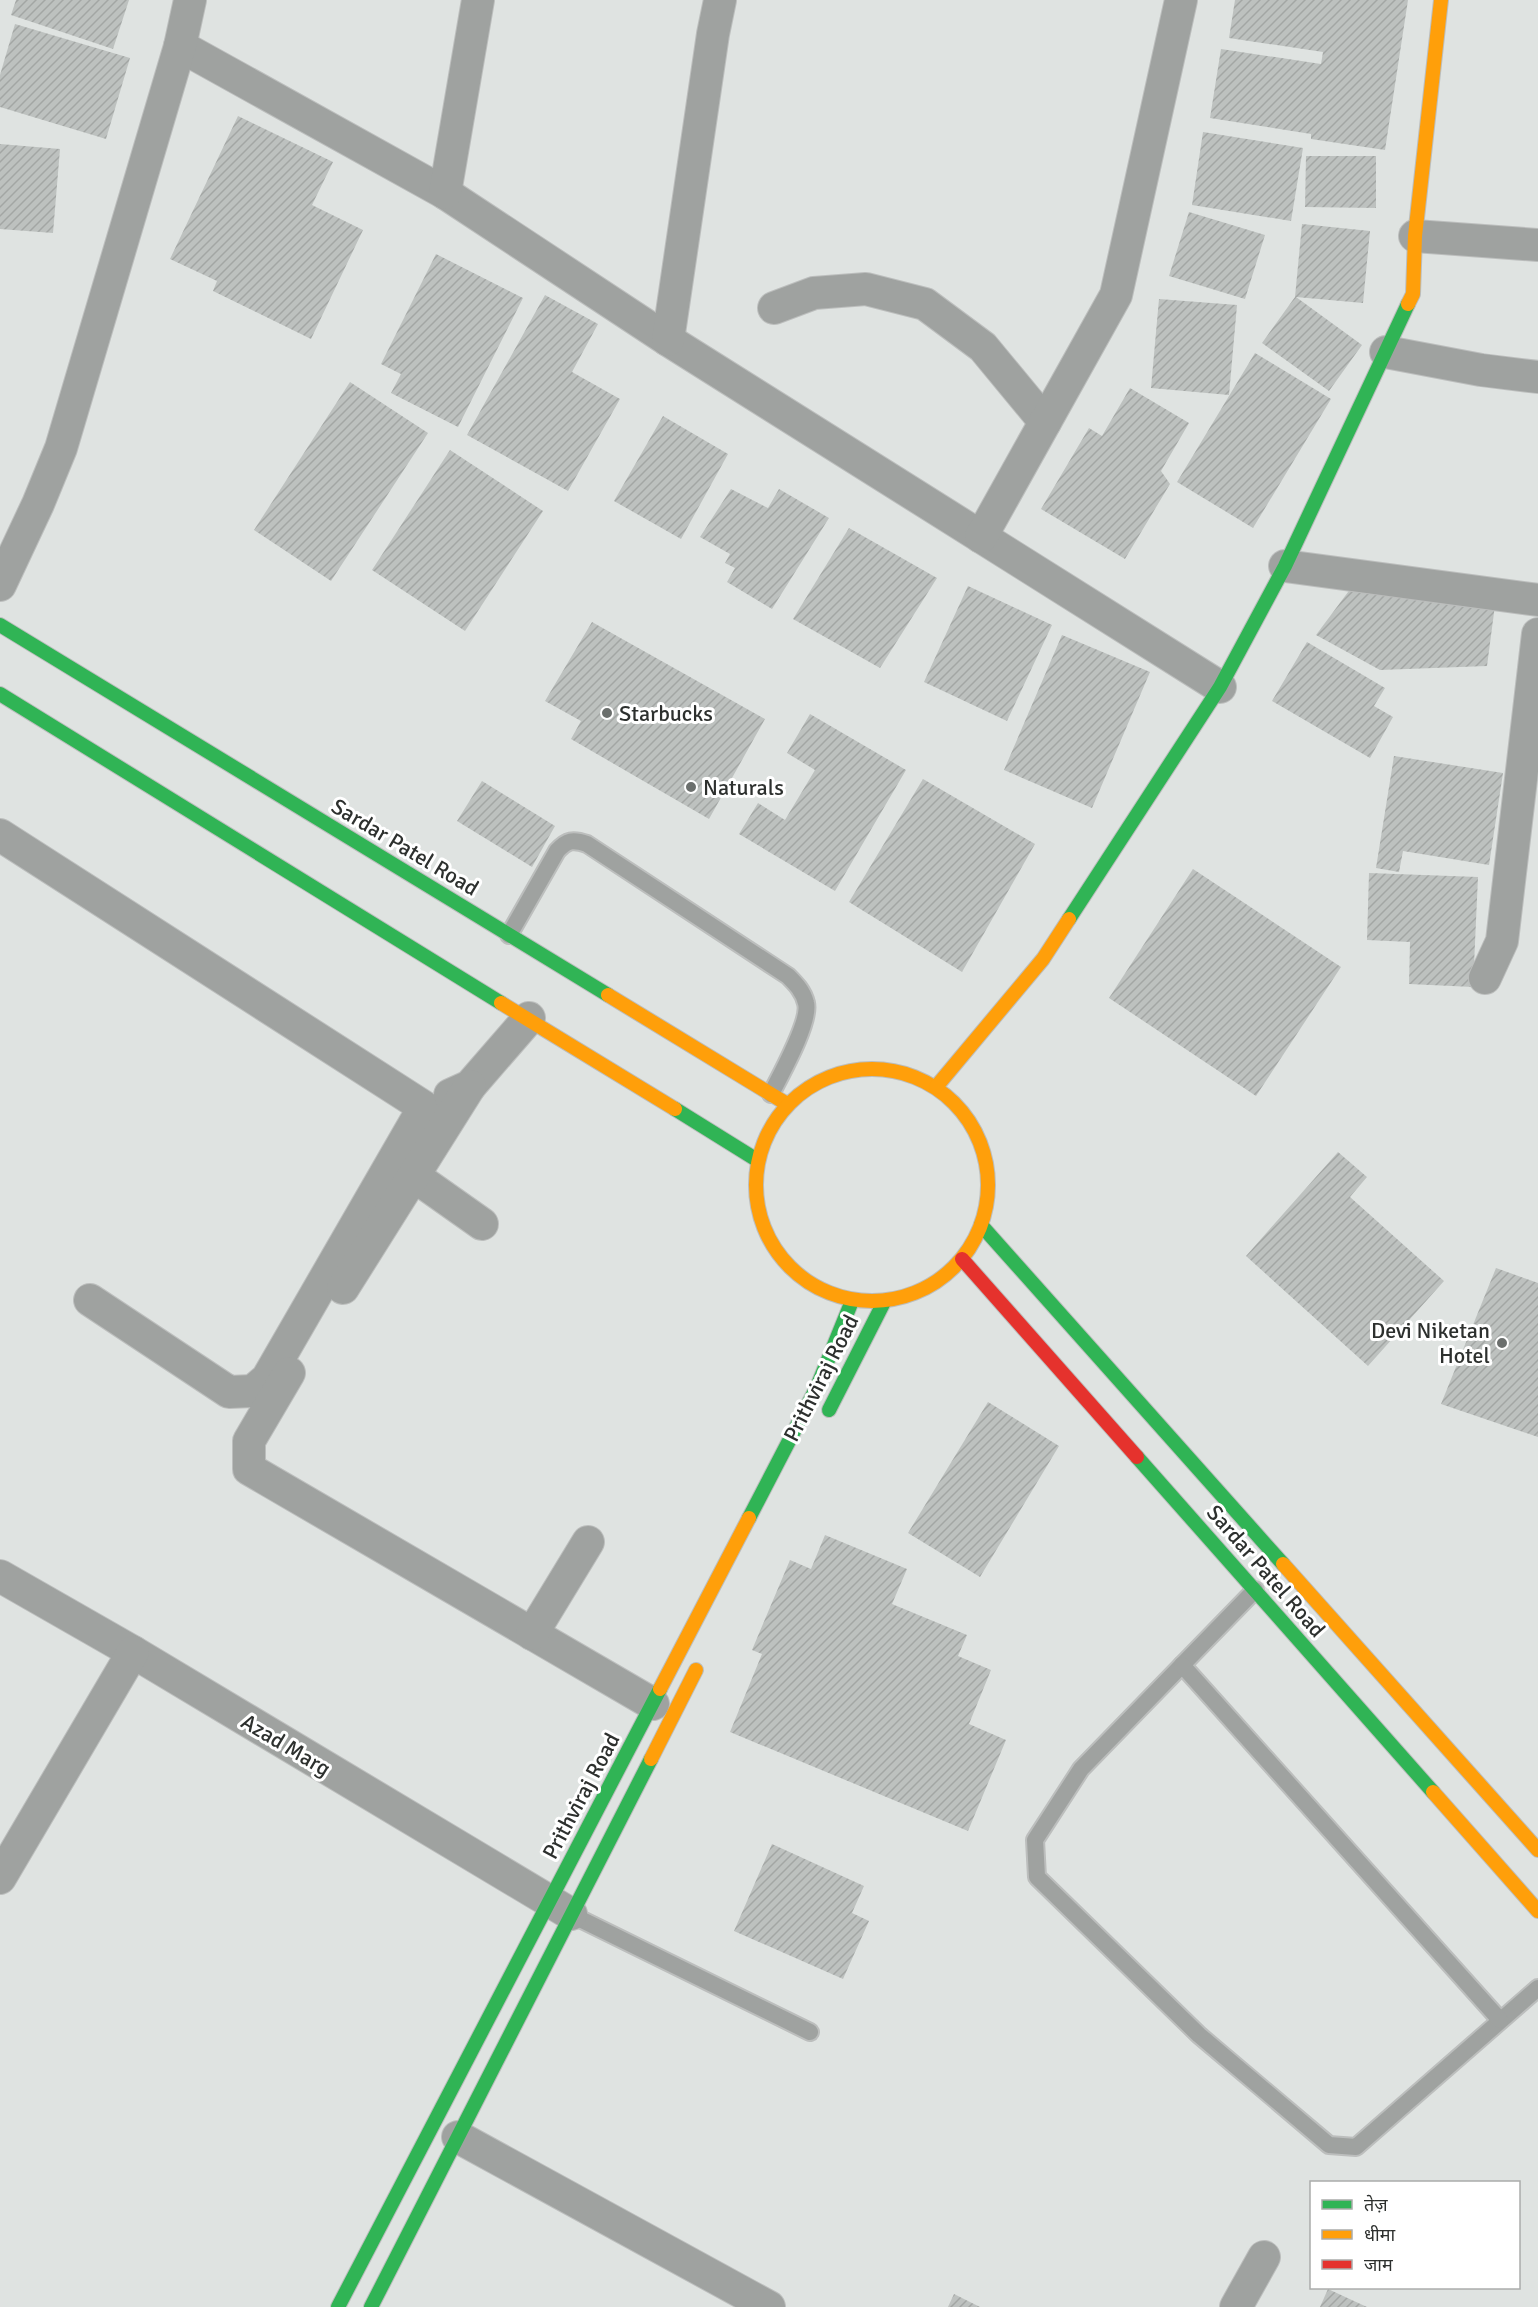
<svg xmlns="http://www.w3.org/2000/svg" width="1538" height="2307" font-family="Signika,'Noto Sans Devanagari',sans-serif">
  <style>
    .building { fill: url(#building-hatch) }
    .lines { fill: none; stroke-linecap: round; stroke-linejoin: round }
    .lane-casing { stroke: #bcbebd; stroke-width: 20 }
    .street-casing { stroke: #bcbebd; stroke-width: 34 }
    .fast-casing { stroke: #bcbebd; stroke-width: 16 }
    .slow-casing { stroke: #bcbebd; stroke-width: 16 }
    .jam-casing { stroke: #bcbebd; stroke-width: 16 }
    .lane { stroke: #9fa2a0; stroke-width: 16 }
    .street { stroke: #9fa2a0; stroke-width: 32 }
    .fast { stroke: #30b455; stroke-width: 14 }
    .slow { stroke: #ff9f0a; stroke-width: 14 }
    .jam { stroke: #e5322d; stroke-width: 14 }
    .poi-dot { fill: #6b6f6d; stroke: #fff; stroke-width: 2 }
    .labels { text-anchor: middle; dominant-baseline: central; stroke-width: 6; stroke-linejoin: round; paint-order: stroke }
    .poi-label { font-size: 22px; fill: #2d302e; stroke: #fff; text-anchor: start }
    .street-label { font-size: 22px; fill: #2d302e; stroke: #fff }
  </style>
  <defs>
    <pattern id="building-hatch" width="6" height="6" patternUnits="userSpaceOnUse" patternTransform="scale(1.5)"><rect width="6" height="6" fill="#bdc1bf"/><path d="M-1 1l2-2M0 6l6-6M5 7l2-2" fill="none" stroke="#a3a6a4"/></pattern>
  </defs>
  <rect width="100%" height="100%" fill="#dfe3e1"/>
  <g class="building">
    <path d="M16,0H129L113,49L11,15Z"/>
    <path d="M1235,0H1408L1385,150L1311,139V134L1210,118L1221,49L1321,64L1323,52L1229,38Z"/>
    <path d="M15,24L130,58L106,139L0,107V75Z"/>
    <path d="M238,116L333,162L312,205L363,230L311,339L213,291L217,281L170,259Z"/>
    <path d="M1203,132L1303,148L1291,221L1192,205Z"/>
    <path d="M0,144L60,149L53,233L0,229Z"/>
    <path d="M1306,156H1376V208L1305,207Z"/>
    <path d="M1189,212L1265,235L1245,299L1169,276Z"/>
    <path d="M1302,224L1370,231L1363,303L1296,297L1362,345L1329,391L1262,343L1295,297Z"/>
    <path d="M436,254L523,298L458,427L391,393L401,374L381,364Z"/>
    <path d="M545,295L598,324L572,372L620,399L568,491L467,435Z"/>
    <path d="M1159,299L1237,305L1229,395L1151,388Z"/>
    <path d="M1255,353L1331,399L1253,528L1177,482Z"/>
    <path d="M350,382L428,433L331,581L254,530Z"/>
    <path d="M1130,388L1189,423L1161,471L1170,484L1125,559L1041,509L1089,428L1102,436Z"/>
    <path d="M663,416L728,454L681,539L614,501Z"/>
    <path d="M450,450L543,511L465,631L372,570Z"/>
    <path d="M731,489L768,508L779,489L829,518L772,609L727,582L735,568L725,563L730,554L700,537Z"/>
    <path d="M849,528L937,578L880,668L793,619Z"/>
    <path d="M1354,584L1495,605L1487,666L1380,670L1316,635Z"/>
    <path d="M968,586L1052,625L1007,721L924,682Z"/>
    <path d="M592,622L765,719L709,819L571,739L581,721L545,701Z"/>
    <path d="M1062,635L1150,672L1092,808L1004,770Z"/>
    <path d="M1307,642L1385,688L1374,706L1393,717L1370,758L1272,701Z"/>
    <path d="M810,714L906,770L835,891L739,834L758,803L785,820L815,770L787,753Z"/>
    <path d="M1394,756L1503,773L1489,865L1403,851L1399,872L1376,868Z"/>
    <path d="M923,779L1035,844L962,972L849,902Z"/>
    <path d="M482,781L555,826L532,867L457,821Z"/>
    <path d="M1193,869L1341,967L1256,1096L1109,998Z"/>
    <path d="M1369,873L1478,877L1473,987L1409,984L1410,942L1367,940Z"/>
    <path d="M1338,1152L1367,1177L1350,1197L1444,1281L1368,1366L1246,1256Z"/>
    <path d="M1496,1268L1538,1283V1437L1441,1404Z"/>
    <path d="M988,1402L1059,1446L980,1577L908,1533Z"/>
    <path d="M825,1535L907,1569L892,1604L967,1635L958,1656L991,1670L969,1724L1006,1740L968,1831L730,1732L762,1654L752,1650L790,1560L811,1569Z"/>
    <path d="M772,1844L864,1886L852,1913L869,1921L843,1979L734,1931Z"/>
    <path d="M1328,2289L1367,2307H1320Z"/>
    <path d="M954,2294L980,2307H948Z"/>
  </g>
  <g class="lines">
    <defs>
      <g id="lane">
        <path d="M509,935L557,851C567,840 573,839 587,844L788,976C796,984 803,991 806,1003C811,1021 780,1076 771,1094"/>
        <path d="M1255,1590L1081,1769L1035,1840L1037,1877L1199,2035L1329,2145L1356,2147L1538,1988"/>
        <path d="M1182,1665L1500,2020"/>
        <path d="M572,1915L810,2032"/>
      </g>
      <g id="street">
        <path d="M180,46L445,193L668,340L1220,687"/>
        <path d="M445,193L478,0"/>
        <path d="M1415,236L1538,245"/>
        <path d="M774,308L814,293L866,289L925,304L983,347L1045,422"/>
        <path d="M668,340L713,34L720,0"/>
        <path d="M1386,352L1481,370L1538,377"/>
        <path d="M981,537L1116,295L1181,0"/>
        <path d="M1285,566L1538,600"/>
        <path d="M0,585L38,504L61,448L180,46L190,0"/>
        <path d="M0,835L424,1107L267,1379L253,1391L229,1392L90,1300"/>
        <path d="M1485,978L1502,941L1538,634"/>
        <path d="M450,1095L470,1086L529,1018"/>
        <path d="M414,1176L482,1224"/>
        <path d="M343,1288L470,1086"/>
        <path d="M289,1373L249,1441V1469L653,1704"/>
        <path d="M0,1576L133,1652L571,1914"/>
        <path d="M532,1634L588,1542"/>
        <path d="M0,1878L133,1652"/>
        <path d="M458,2137L769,2307"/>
        <path d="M1236,2307L1264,2257"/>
      </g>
      <g id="fast">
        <path d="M0,625L608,995"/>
        <path d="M0,694L501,1003"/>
        <path d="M1069,919L1220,687L1285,566L1408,304"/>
        <path d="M675,1109L757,1160"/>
        <path d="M981,1225L1283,1564"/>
        <path d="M829,1410L884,1302"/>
        <path d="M1137,1457L1433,1792"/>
        <path d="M749,1518L817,1387L852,1301"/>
        <path d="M338,2307L660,1689"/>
        <path d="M371,2307L651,1759"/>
      </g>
      <g id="slow">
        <path d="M1408,304L1413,294L1415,236L1441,0"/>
        <path d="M608,995L787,1104"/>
        <path d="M501,1003L675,1109"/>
        <circle cx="872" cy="1185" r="116"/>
        <path d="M936,1087L1043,959L1069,919"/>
        <path d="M1283,1564L1538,1850"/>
        <path d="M660,1689L749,1518"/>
        <path d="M651,1759L696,1670"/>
        <path d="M1433,1792L1538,1911"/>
      </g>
      <path id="jam" d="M962,1259L1137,1457"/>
    </defs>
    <use href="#lane" class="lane-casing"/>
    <use href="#street" class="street-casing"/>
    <use href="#fast" class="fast-casing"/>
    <use href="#slow" class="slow-casing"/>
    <use href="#jam" class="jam-casing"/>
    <use href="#lane" class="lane"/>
    <use href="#street" class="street"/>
    <use href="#fast" class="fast"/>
    <use href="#slow" class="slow"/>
    <use href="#jam" class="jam"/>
  </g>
  <g class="poi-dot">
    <circle cx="607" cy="713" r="6"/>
    <circle cx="691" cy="787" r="6"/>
    <circle cx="1502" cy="1343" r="6"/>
  </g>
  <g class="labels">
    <g class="poi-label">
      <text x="619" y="713">Starbucks</text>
      <text x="703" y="787">Naturals</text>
      <text x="1490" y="1330" text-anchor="end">Devi Niketan<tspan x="1490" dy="25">Hotel</tspan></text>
    </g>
    <g class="street-label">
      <text transform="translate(405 847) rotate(31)">Sardar Patel Road</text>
      <text transform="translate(821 1378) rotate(-63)">Prithviraj Road</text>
      <text transform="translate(1266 1571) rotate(49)">Sardar Patel Road</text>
      <text transform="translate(286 1745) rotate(31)">Azad Marg</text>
      <text transform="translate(581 1796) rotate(-62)">Prithviraj Road</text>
    </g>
  </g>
  <rect x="1310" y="2181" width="210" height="108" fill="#ffffff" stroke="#abacab" stroke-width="1.5"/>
  <rect x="1322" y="2200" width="30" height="9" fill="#30b455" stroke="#abacab" stroke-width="1.5"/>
  <text x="1364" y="2211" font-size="18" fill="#2d302e">तेज़</text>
  <rect x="1322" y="2230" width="30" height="9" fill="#ff9f0a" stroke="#abacab" stroke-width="1.5"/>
  <text x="1364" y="2241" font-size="18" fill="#2d302e">धीमा</text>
  <rect x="1322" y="2260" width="30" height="9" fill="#e5322d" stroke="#abacab" stroke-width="1.5"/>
  <text x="1364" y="2271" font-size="18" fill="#2d302e">जाम</text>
</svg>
